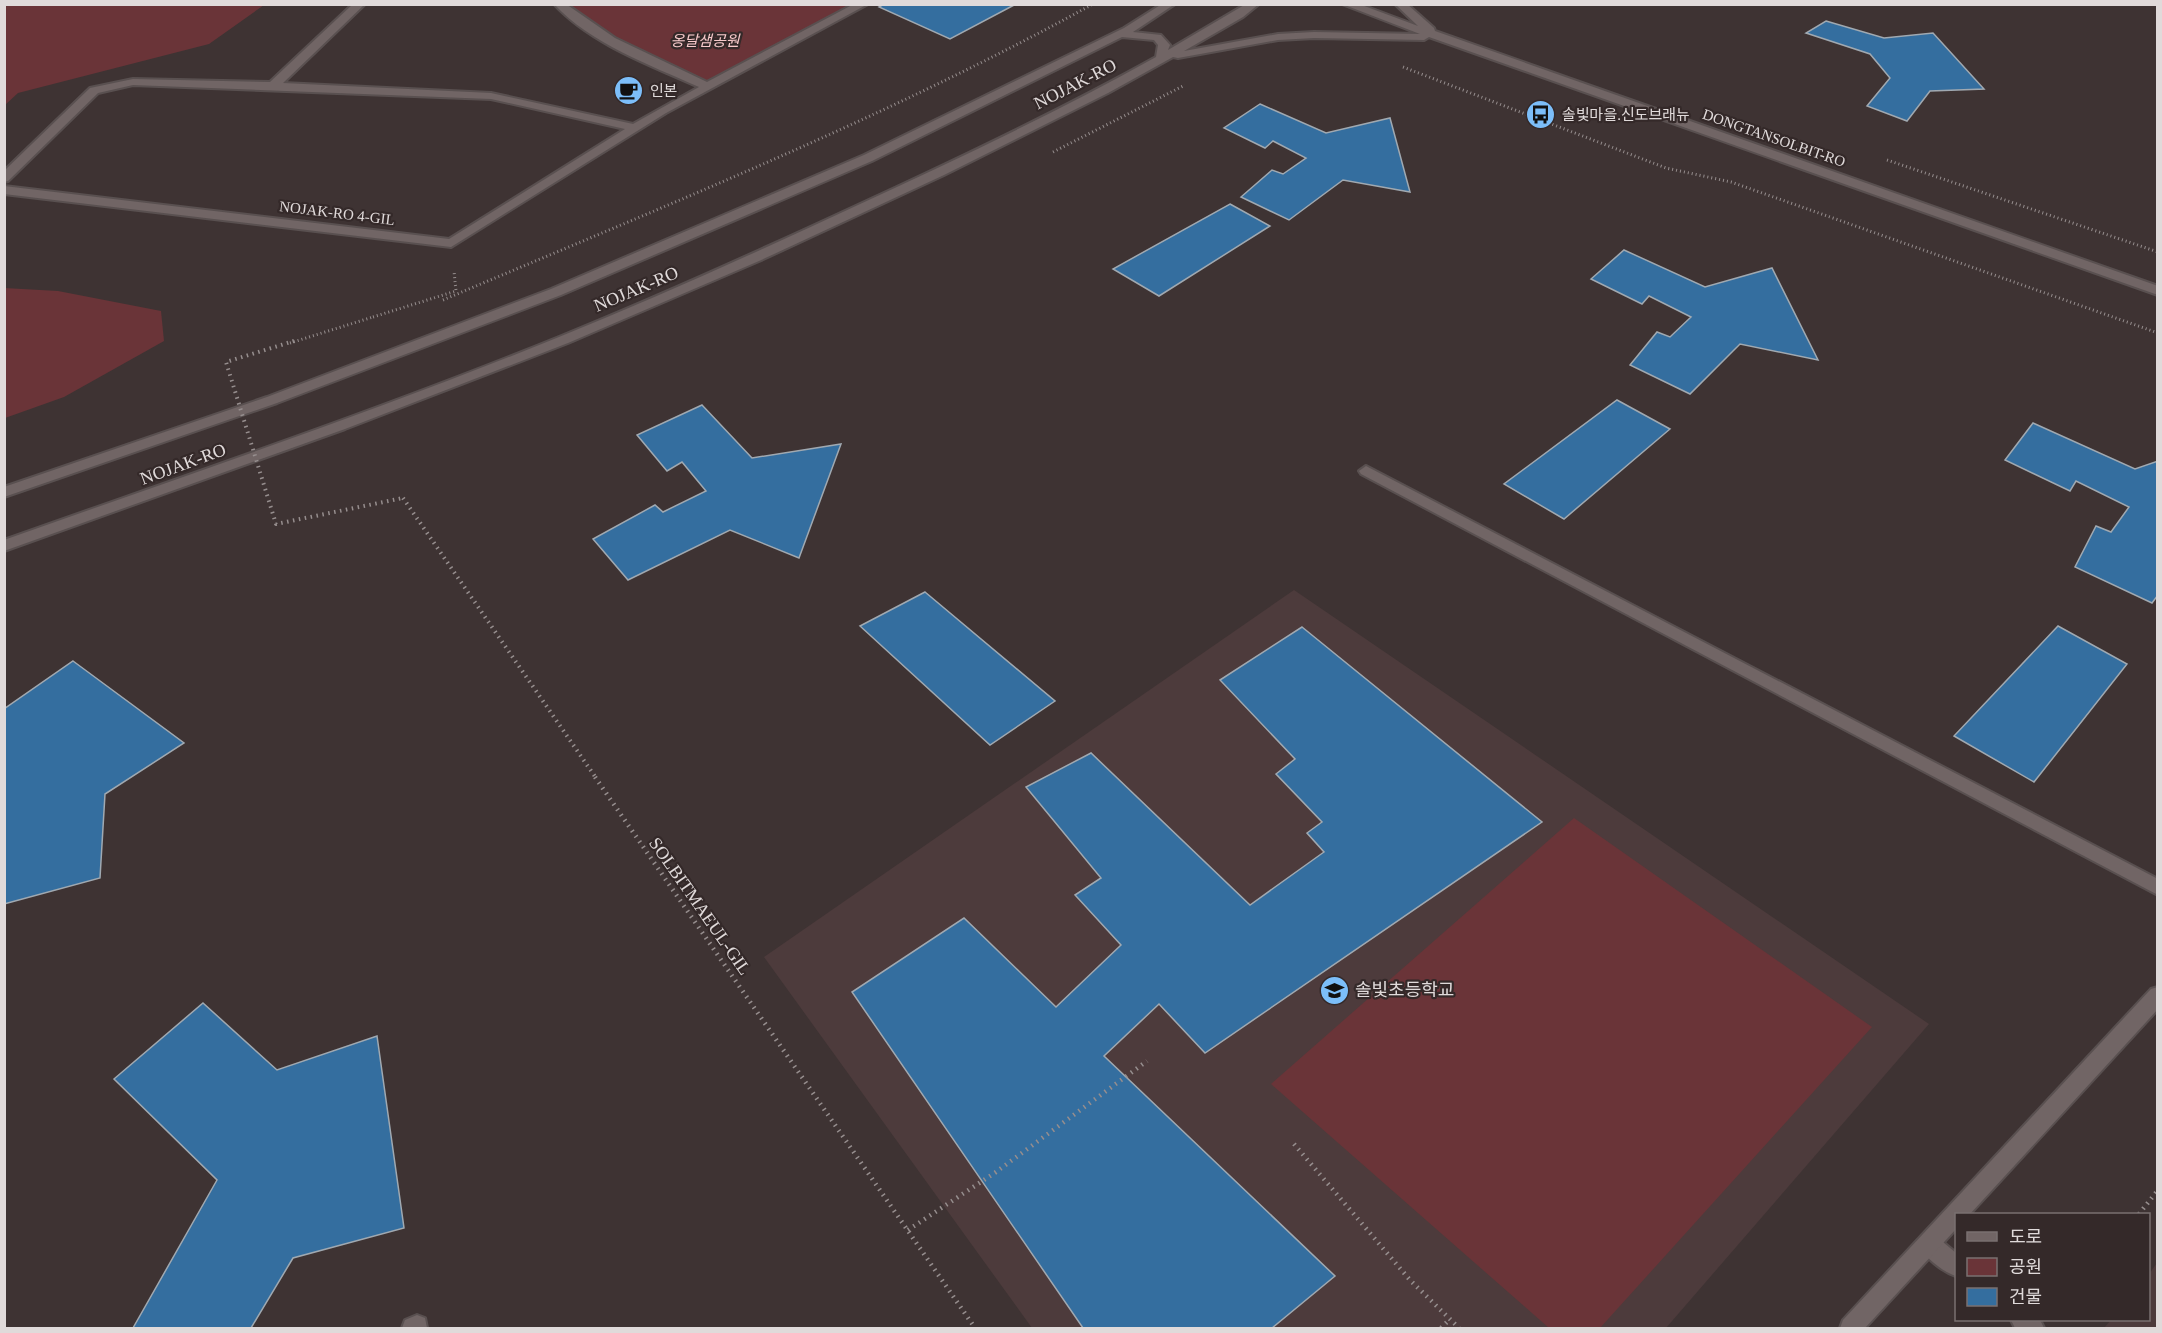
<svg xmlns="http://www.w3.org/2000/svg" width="2162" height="1333" font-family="'Times New Roman','Noto Sans KR',serif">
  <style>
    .built { fill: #4d3b3c }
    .green { fill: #6a3438 }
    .building { fill: #346e9f; stroke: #a0a9b1; stroke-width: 1.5 }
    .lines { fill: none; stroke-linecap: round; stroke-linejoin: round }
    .service-casing { stroke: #595050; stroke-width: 4 }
    .minor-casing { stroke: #595050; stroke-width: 4 }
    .tertiary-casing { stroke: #595050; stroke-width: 4 }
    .path-far2 { stroke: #968e8e; stroke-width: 3; stroke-dasharray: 1 3; stroke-linecap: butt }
    .path-far1 { stroke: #968e8e; stroke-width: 4; stroke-dasharray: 1.5 4.5; stroke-linecap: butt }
    .path { stroke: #968e8e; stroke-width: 4.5; stroke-dasharray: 1.5 5; stroke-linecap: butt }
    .service { fill: #716565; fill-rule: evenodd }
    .minor { fill: #716565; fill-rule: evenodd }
    .tertiary { fill: #716565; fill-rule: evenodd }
    .path-bridge-far1 { stroke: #968e8e; stroke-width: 3; stroke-dasharray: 1 3; stroke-linecap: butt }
    .path-bridge { stroke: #968e8e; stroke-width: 4; stroke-dasharray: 1.5 4.5; stroke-linecap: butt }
    .labels { text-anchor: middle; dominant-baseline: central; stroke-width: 4.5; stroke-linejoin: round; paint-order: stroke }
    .far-park-label { font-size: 15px; font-style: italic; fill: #f8cacb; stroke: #342929 }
    .far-poi-label { font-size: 15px; fill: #e0dada; stroke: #342929; text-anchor: start }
    .far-street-label { font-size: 15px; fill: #e0dada; stroke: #342929 }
    .street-label { font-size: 18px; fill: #e0dada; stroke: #342929 }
    .poi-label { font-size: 18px; fill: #e0dada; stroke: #342929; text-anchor: start }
  </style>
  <rect width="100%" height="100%" fill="#3e3333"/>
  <g class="built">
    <path d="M1294,590L1929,1024L1666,1328H1032L764,957Z"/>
    <path d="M2157,1263V1328H2104L2111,1320H2148L2149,1274Z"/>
  </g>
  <g class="green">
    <path d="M5,4H264V5L209,44L18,93L5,105Z"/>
    <path d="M564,5H850L705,82C656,59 609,37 564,5Z"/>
    <path d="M4,288L58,291L161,311L164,341L64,397L5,418Z"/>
    <path d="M1574,818L1872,1027L1600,1328H1549L1271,1084Z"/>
  </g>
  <g class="building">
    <path d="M884,4H1016L950,39L879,7Z"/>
    <path d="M1826,21L1884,38L1933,33L1984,89L1930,91L1907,121L1867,106L1890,78L1870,54L1806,33Z"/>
    <path d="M1260,104L1326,133L1390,118L1410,192L1343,180L1289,220L1241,197L1272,170L1283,174L1306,158L1273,141L1265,148L1224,128Z"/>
    <path d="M1230,204L1270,226L1159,296L1113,269Z"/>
    <path d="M1624,250L1705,287L1772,268L1818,360L1740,344L1690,394L1630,365L1657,332L1670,337L1691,317L1649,296L1642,304L1591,279Z"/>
    <path d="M1617,400L1670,429L1564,519L1504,484Z"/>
    <path d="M702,405L752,458L841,444L799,558L730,530L628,580L593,539L655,505L663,512L706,491L682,462L667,471L637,435Z"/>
    <path d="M2033,423L2135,469L2158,461V595L2152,603L2075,567L2096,526L2111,532L2129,507L2076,481L2070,491L2005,460Z"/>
    <path d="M925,592L1055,701L990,745L860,626Z"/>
    <path d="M2058,626L2127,664L2034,782L1954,736Z"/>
    <path d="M1302,627L1542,822L1205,1053L1159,1004L1104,1056L1335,1276L1272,1328H1083L852,992L964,918L1056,1007L1121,945L1075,895L1101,878L1026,787L1091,753L1250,905L1324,852L1307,833L1322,822L1276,774L1295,759L1220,680Z"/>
    <path d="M73,661L184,743L105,794L100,878L4,904V709Z"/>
    <path d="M203,1003L277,1070L377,1036L404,1228L293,1258L251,1328H133L217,1180L114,1079Z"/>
  </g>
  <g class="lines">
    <defs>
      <g id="service">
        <path d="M1366,466L2158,879V895L1361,474L1359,471Z"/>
        <path d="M1929,1234L1937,1237L1956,1253V1276C1943,1272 1924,1257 1918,1244L1921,1237Z"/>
        <path d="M417,1315L425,1318L427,1328H402L405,1320Z"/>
        <path d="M2011,1320H2040L2044,1328H2015Z"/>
      </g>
      <path id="minor" d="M353,4H365L283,83L491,93L633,124L699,87C650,65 591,44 554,4H566L615,38L707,82L854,4H868L666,113L451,247L4,194V186L449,239L625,129L491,99L133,85L98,93L8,181L4,182V171L90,88L133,79L270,82Z"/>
      <g id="tertiary">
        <path d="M1162,4H1175L1133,32L1161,35L1170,45L1168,50L1246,4H1259L1243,17L1184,51L1278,34L1314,32L1420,34L1342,4H1359L1418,26L1395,4H1407L1434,28L1435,31L2158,286V295L1429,37L1424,40L1314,38L1278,40L1178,58L1173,57L1108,93L944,175L759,261L568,343L345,429L4,551V540C190,474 377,411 559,337C660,296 759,251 858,205C958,159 1059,111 1156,57L1158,45L1154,40L1122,37L872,161L561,295L277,403L4,497V487L267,397L551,289L864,155L1124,28Z"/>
        <path d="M2158,987V1009L1970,1214H1956V1229L1865,1328H1840L1843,1320L2151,989Z"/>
      </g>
    </defs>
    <use href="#service" class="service-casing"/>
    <use href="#minor" class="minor-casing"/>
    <use href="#tertiary" class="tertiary-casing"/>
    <g class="path-far2">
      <path d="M1403,67L1666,168L1731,182L2158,333"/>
      <path d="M1053,152L1185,85"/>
      <path d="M1887,160L2158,252"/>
      <path d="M443,300C662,207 884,119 1093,4"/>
      <path d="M373,317L456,291L454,271"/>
    </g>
    <path class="path-far1" d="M403,498L596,778"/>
    <g class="path">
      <path d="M595,777L975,1328"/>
      <path d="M1294,1144L1410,1280L1459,1328"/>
      <path d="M2139,1214L2158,1190"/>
      <path d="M908,1230L996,1172L1147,1061"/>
      <path d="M1441,1328L1450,1319"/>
    </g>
    <use href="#service" class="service"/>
    <use href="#minor" class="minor"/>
    <use href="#tertiary" class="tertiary"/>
    <path class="path-bridge-far1" d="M290,343L373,317"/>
    <path class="path-bridge" d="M294,341L226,362L276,524L403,498"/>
  </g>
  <defs>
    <symbol id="cafe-disc" viewBox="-11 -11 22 22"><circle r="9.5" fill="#7cbef9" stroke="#342929"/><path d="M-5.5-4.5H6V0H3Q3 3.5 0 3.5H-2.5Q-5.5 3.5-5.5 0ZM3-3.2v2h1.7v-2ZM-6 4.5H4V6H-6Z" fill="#111"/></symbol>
    <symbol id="bus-disc" viewBox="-11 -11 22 22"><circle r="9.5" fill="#7cbef9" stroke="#342929"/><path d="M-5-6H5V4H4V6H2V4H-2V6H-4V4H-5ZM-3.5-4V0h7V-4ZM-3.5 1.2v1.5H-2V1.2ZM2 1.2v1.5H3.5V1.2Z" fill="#111"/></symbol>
    <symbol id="school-disc" viewBox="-11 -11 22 22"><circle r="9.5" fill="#7cbef9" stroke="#342929"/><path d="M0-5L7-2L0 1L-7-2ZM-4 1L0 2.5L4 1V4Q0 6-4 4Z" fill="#111"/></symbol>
  </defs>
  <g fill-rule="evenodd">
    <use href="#cafe-disc" x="612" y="74" width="33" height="33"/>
    <use href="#bus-disc" x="1524" y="98" width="33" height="33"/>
    <use href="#school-disc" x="1318" y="974" width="33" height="33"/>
  </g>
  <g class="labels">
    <g class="far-park-label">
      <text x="705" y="41">옹달샘공원</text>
    </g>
    <g class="far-poi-label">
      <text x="650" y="91">인본</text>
      <text x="1562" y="115">솔빛마을.신도브래뉴</text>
    </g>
    <g class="far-street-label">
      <text transform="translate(1774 138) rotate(19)">DONGTANSOLBIT-RO</text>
      <text transform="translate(337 213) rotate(7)">NOJAK-RO 4-GIL</text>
    </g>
    <g class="street-label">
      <text transform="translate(1075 84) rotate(-27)">NOJAK-RO</text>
      <text transform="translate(636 289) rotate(-23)">NOJAK-RO</text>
      <text transform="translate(183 464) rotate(-20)">NOJAK-RO</text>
      <text transform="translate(700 906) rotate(55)">SOLBITMAEUL-GIL</text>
    </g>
    <g class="poi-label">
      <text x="1355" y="990">솔빛초등학교</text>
    </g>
  </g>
  <rect width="2162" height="1333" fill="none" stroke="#e0dada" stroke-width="12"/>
  <rect x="1955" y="1213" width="195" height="108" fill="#342929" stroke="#797070" stroke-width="1.5"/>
  <rect x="1967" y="1232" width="30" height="9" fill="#716565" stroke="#797070" stroke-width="1.5"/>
  <text x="2009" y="1243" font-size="18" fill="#e0dada">도로</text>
  <rect x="1967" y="1258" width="30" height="18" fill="#6a3438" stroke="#797070" stroke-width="1.5"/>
  <text x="2009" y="1273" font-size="18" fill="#e0dada">공원</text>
  <rect x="1967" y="1288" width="30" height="18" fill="#346e9f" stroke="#797070" stroke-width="1.5"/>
  <text x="2009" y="1303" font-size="18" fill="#e0dada">건물</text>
</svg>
